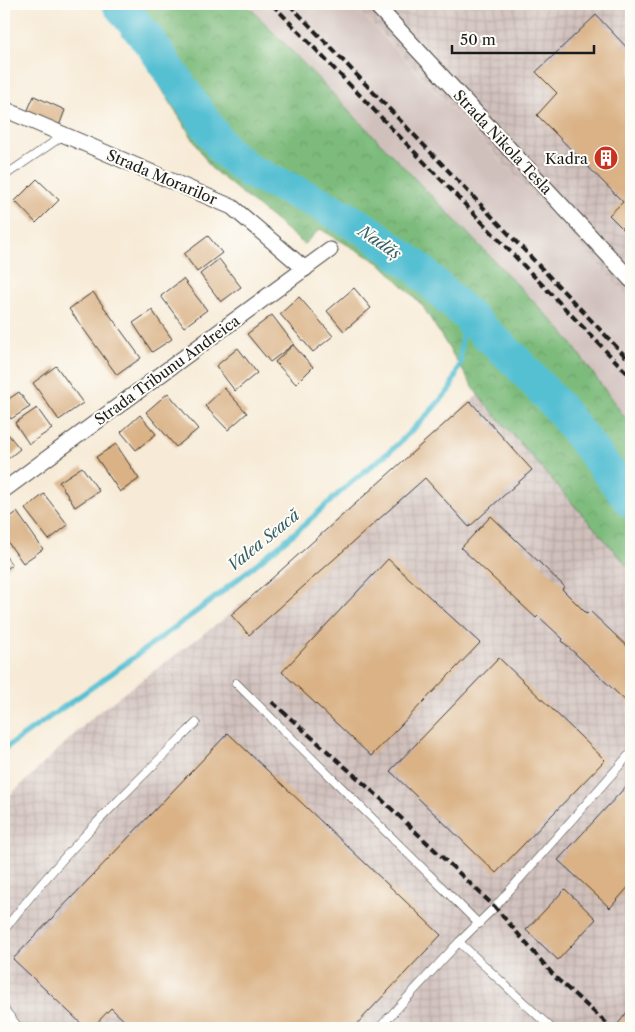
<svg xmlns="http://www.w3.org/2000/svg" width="635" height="1032" font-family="'Libre Caslon Text',serif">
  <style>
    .industrial { fill: url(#industrial-grid) }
    .railway { fill: #d0c0bc }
    .forest { fill: url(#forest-crowns); stroke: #4c6c4c }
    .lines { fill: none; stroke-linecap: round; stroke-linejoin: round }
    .stream { stroke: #56c0d3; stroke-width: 5.5 }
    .river { stroke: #56c0d3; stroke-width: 34 }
    .building { fill: #dab286 }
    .service-casing { stroke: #3d3b38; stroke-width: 9 }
    .minor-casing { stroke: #3d3b38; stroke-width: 17 }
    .service { stroke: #fff; stroke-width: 8 }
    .minor { stroke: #fff; stroke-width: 15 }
    .rail { stroke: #1c1c1c; stroke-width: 4; stroke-dasharray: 8 4; stroke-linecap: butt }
    .labels { text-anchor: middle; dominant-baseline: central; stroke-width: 4; stroke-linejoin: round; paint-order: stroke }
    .street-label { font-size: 15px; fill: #1c1c1c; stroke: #fdfcf7 }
    .poi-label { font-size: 15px; fill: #1c1c1c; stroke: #fdfcf7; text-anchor: end }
    .water-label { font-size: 16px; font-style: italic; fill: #335e65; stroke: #fdfcf7 }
  </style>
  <defs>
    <pattern id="industrial-grid" width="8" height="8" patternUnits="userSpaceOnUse" patternTransform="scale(1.25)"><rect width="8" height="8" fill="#d0c0bc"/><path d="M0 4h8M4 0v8" fill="none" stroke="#b2a4a1"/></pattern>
    <pattern id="forest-crowns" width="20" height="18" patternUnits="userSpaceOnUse" patternTransform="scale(1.25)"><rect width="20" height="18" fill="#7dbb7b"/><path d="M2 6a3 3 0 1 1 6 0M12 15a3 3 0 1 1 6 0" fill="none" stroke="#6ba06a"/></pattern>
  </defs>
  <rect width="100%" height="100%" fill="#fdfcf7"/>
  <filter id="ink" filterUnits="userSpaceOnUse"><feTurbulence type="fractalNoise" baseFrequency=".02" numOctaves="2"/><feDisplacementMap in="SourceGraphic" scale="10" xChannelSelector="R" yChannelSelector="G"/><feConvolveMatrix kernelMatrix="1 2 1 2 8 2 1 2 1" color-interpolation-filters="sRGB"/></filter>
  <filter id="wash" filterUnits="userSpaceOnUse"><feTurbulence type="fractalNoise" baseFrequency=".0096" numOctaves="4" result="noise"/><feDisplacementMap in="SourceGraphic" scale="20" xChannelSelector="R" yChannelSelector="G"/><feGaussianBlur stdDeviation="1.12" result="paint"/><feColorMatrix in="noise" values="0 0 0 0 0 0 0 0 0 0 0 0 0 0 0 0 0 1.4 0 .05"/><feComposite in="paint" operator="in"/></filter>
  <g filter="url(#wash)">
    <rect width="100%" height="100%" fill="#f7ebd7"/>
    <g class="industrial">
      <path d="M353,4H631V300L382,34Z"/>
      <path d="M478,395L631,570V1028H4V801L96,714L225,618Z"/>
    </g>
    <path class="railway" d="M246,4H353L631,300V426L563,332Z"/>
    <path class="forest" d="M101,4H246L563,332L631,426V570L478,395L422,305L381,264L320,229L304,244L211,168L119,20Z"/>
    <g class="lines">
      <path class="stream" d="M4,749L111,674L212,600L303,526L348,485L395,447L429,413L450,389L460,364L462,334L450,300"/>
      <path class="river" d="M119,4L153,46L224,150L251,172L319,203L370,232L415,266L516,361L561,410L631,501"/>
    </g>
    <g id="blocks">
      <g class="building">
        <path d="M596,15L631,52V237L609,215L623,202L537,115L557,93L536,72Z"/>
        <path d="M34,96L65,110L59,126L27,112Z"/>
        <path d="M37,179L59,200L36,223L15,201Z"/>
        <path d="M208,236L222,253L197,272L184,254Z"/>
        <path d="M219,259L241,287L221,302L200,274Z"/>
        <path d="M183,279L207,310L184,327L161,296Z"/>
        <path d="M354,288L371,308L344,331L327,311Z"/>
        <path d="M93,292L141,358L117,375L69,309Z"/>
        <path d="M299,297L333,336L313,352L280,314Z"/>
        <path d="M152,310L172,339L152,352L133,323Z"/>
        <path d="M272,315L294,344L270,362L247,334Z"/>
        <path d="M293,345L313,367L296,384L275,362Z"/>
        <path d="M238,348L257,373L235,391L216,366Z"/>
        <path d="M56,366L83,403L59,420L33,383Z"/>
        <path d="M224,388L247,413L228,430L205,406Z"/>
        <path d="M19,392L30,407L11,419L4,409V402Z"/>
        <path d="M168,393L198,429L176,447L146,412Z"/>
        <path d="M470,401L532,470L469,527L425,478L249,635L231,615Z"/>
        <path d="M37,408L52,429L29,444L15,423Z"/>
        <path d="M140,415L156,434L136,450L121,432Z"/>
        <path d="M4,429L20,449L4,462Z"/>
        <path d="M116,444L139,479L120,492L96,457Z"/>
        <path d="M82,467L99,491L75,507L59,482Z"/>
        <path d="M44,494L68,525L49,540L25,509Z"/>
        <path d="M17,512L43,549L23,563L4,537V522Z"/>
        <path d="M491,516L565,587L562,589L587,614L590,611L631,650V706L562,641L563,639L538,616L536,618L461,548Z"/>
        <path d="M4,554L12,565L4,571Z"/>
        <path d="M388,559L480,643L371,756L282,672Z"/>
        <path d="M499,658L605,760L496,873L390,771Z"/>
        <path d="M228,733L441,935L353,1028H132L111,1008L92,1028H86L13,959Z"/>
        <path d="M631,781V884L610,908L558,860Z"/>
        <path d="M565,889L596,919L558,960L526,930Z"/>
        <path d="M631,1007V1028H624L618,1024Z"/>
      </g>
    </g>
  </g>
  <g filter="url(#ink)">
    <use href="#blocks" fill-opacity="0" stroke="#3d3b38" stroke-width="1"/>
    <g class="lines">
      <defs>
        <g id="service">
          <path d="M4,176L64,135"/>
          <path d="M236,683L479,924"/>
          <path d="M4,930C61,855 129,789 196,723"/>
          <path d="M459,942L551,1028"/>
          <path d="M4,1009L19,1028"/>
          <path d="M379,1028L459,942L495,907L628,756"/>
        </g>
        <g id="minor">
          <path d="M375,4L631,280"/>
          <path d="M4,109L232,207L305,269"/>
          <path d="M4,490L330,250"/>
        </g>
      </defs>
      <use href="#service" class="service-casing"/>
      <use href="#minor" class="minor-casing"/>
      <use href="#service" class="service"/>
      <use href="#minor" class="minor"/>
      <g class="rail">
        <path d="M272,4L631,377"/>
        <path d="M289,4L631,362"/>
        <path d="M272,702L380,798L495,907L556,978L612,1028"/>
      </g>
    </g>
  </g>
  <defs>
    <symbol id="building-disc" viewBox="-11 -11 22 22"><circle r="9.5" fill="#c8321e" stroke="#fdfcf7"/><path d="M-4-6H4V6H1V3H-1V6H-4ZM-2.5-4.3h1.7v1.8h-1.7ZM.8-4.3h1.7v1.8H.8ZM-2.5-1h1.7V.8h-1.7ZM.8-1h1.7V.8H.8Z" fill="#fff"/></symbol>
  </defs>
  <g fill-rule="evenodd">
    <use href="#building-disc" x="592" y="144" width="28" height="28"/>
  </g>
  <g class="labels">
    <g class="street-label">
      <text transform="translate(503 142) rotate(47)">Strada Nikola Tesla</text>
      <text transform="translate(162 177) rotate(23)">Strada Morarilor</text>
      <text transform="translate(167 370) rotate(-36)">Strada Tribunu Andreica</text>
    </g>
    <g class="poi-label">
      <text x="588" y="158">Kadra</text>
    </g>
    <g class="water-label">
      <text transform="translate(380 242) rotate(34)">Nadăș</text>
      <text transform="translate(263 540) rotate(-39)">Valea Seacă</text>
    </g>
  </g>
  <rect width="635" height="1032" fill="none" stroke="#fdfcf7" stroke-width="20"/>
  <path d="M452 45v8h142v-8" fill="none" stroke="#1c1c1c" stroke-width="2.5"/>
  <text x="460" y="45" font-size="15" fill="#1c1c1c" stroke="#fdfcf7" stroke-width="4" paint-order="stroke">50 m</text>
</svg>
